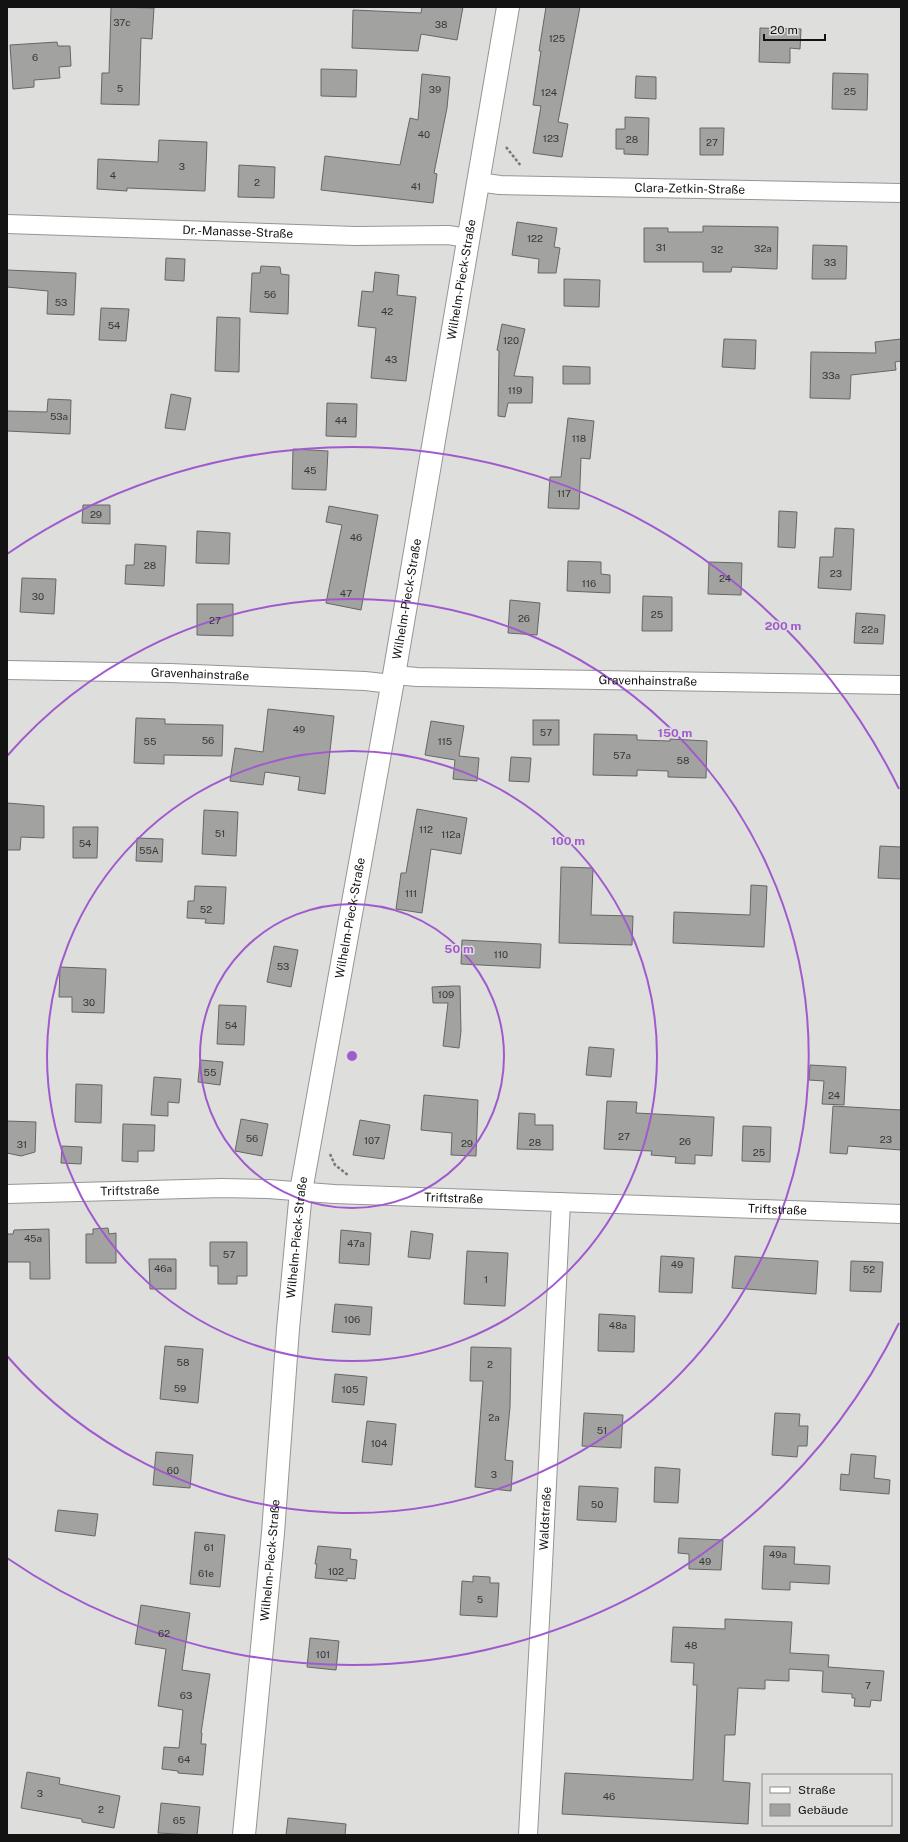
<svg xmlns="http://www.w3.org/2000/svg" width="908" height="1842" font-family="'Public Sans',sans-serif">
  <style>
    .building { fill: #a2a3a1; stroke: #666765 }
    .lines { fill: none; stroke-linecap: round; stroke-linejoin: round }
    .minor-casing { stroke: #959693; stroke-width: 20 }
    .tertiary-casing { stroke: #959693; stroke-width: 24 }
    .path { stroke: #787977; stroke-width: 2.5; stroke-dasharray: 3 2; stroke-linecap: butt }
    .minor { stroke: #fff; stroke-width: 18 }
    .tertiary { stroke: #fff; stroke-width: 22 }
    .ring { fill: none; stroke: #a15ace; stroke-width: 2 }
    .labels { text-anchor: middle; dominant-baseline: central; stroke-width: 3; stroke-linejoin: round; paint-order: stroke }
    .number-label { font-size: 10px; fill: #363736 }
    .street-label { font-size: 12px; fill: #121312; stroke: #dedfdc }
    .centre { fill: #a15ace; stroke: #dedfdc; stroke-width: 2 }
    .ring-label { font-size: 12px; text-anchor: middle; font-weight: bold; fill: #a15ace; stroke: #dedfdc; stroke-width: 3; stroke-linejoin: round; paint-order: stroke }
  </style>
  <rect width="100%" height="100%" fill="#dedfdc"/>
  <g class="building">
    <path d="M111,7L154,8L152,39L141,38L139,105L101,104L102,73H109Z"/>
    <path d="M422,7H463L457,40L421,34L418,51L352,48L353,10L421,13Z"/>
    <path d="M546,7H580L558,122L568,124L562,157L533,153L541,106L533,105L541,51H539Z"/>
    <path d="M760,28L801,29L800,49L790,48V63L759,62Z"/>
    <path d="M57,42L58,46H70L71,66L59,67L60,78L34,80V87L13,89L10,45Z"/>
    <path d="M321,69L357,70L356,97L321,96Z"/>
    <path d="M833,73L868,74L867,110L832,109Z"/>
    <path d="M422,74L450,77L447,108L434,173L437,174L433,203L321,190L325,156L400,165L410,118L418,120Z"/>
    <path d="M636,76L656,77V99L635,98Z"/>
    <path d="M625,117L649,118L648,155L624,154V149H616V129H625Z"/>
    <path d="M700,128H724L723,155H700Z"/>
    <path d="M159,140L207,142L205,191L127,188V191L97,189L98,159L158,162Z"/>
    <path d="M239,165L275,167L274,198L238,197Z"/>
    <path d="M517,222L557,228L554,247L560,248L556,273H538L539,259L512,255Z"/>
    <path d="M703,226L778,227L777,269L732,267L731,272H703V262H644V228H668V232H703Z"/>
    <path d="M813,245L847,246L846,279H812Z"/>
    <path d="M166,258L185,259L184,281L165,280Z"/>
    <path d="M261,266L280,267L281,274L289,275L288,314L250,312L252,273H260Z"/>
    <path d="M7,270L76,273L74,315L47,314L48,291L7,287Z"/>
    <path d="M375,272L399,275L397,295L416,297L406,381L371,378L376,328L358,326L362,291L373,292Z"/>
    <path d="M564,279L600,280L599,307L564,306Z"/>
    <path d="M101,308L129,309L126,341L99,340Z"/>
    <path d="M217,317L240,318L239,372L215,371Z"/>
    <path d="M502,324L525,329L514,376L533,377L532,403H508L505,417L498,416L499,351L497,350Z"/>
    <path d="M724,339L756,340L755,369L722,367Z"/>
    <path d="M901,339V361L895,362L896,370L851,375L850,399L810,398L811,352L876,353L875,342Z"/>
    <path d="M563,366L590,367V384H563Z"/>
    <path d="M171,394L191,398L185,430L165,428Z"/>
    <path d="M48,399L71,400L70,434L7,431V411L47,412Z"/>
    <path d="M327,403L357,404L356,437L326,436Z"/>
    <path d="M568,418L594,421L590,459L581,458L579,509L548,508L550,477H561Z"/>
    <path d="M293,449L328,451L326,490L292,489Z"/>
    <path d="M83,505H110V524L82,523Z"/>
    <path d="M329,506L378,515L361,610L326,603L342,525L326,522Z"/>
    <path d="M779,511L797,512L795,548L778,547Z"/>
    <path d="M835,528L854,529L851,590L818,588L820,557H833Z"/>
    <path d="M197,531L230,533L229,564L196,563Z"/>
    <path d="M135,544L166,546L164,586L125,584L126,565H134Z"/>
    <path d="M568,561L601,562V574L610,575V593L567,591Z"/>
    <path d="M709,562L742,563L741,595L708,594Z"/>
    <path d="M22,578L56,579L54,614L20,612Z"/>
    <path d="M643,596L672,597V631H642Z"/>
    <path d="M510,600L540,603L537,635L508,633Z"/>
    <path d="M197,604H233V636L197,635Z"/>
    <path d="M856,613L885,615L883,644L854,643Z"/>
    <path d="M268,709L334,716L325,794L298,790L300,777L265,772L263,785L230,781L235,748L263,752Z"/>
    <path d="M136,718L165,719V724L223,725L222,756L164,755V764L134,763Z"/>
    <rect x="533" y="720" width="26" height="25"/>
    <path d="M431,721L464,726L459,756L479,758L477,781L453,779L455,760L425,755Z"/>
    <path d="M594,734L637,735V740L670,741V739L707,741L706,778L668,777V771L637,770V776L593,775Z"/>
    <path d="M511,757L531,758L529,782L509,781Z"/>
    <path d="M7,803L44,806V838L21,837L20,850H7Z"/>
    <path d="M417,809L467,818L461,854L431,849L422,913L396,909L401,873H406Z"/>
    <path d="M204,810L238,812L236,856L202,854Z"/>
    <path d="M73,827H98L97,858H73Z"/>
    <path d="M137,838L163,839L162,862L136,861Z"/>
    <path d="M880,846L901,847V879L878,878Z"/>
    <path d="M561,867L593,868L591,915L633,916L632,945L559,943Z"/>
    <path d="M751,885L767,886L764,947L673,943L674,912L750,915Z"/>
    <path d="M195,886L226,887L224,924L205,923L206,919L187,918L188,901H194Z"/>
    <path d="M462,940L541,944L540,968L461,964Z"/>
    <path d="M274,946L298,950L291,987L267,982Z"/>
    <path d="M60,967L106,969L104,1013L72,1012V997H59Z"/>
    <path d="M453,986H460L461,1031L459,1048L443,1046L448,1003H433L432,987Z"/>
    <path d="M219,1005L246,1006L244,1045L217,1044Z"/>
    <path d="M589,1047L614,1049L611,1077L586,1075Z"/>
    <path d="M200,1060L223,1062L220,1085L198,1082Z"/>
    <path d="M810,1065L846,1067L844,1105L822,1104L824,1081L809,1080Z"/>
    <path d="M154,1077L181,1079L179,1103L168,1102V1116L151,1115Z"/>
    <path d="M76,1084L102,1085L101,1123L75,1122Z"/>
    <path d="M424,1095L478,1100L476,1156L451,1155L452,1133L421,1130Z"/>
    <path d="M607,1101L637,1102L636,1113L714,1117L712,1156L695,1155V1164L675,1163L676,1157L651,1155L652,1151L604,1149Z"/>
    <path d="M833,1106L901,1110V1150L848,1146L847,1154L830,1153Z"/>
    <path d="M519,1113L535,1114V1125H553V1150L517,1149Z"/>
    <path d="M241,1119L268,1124L262,1156L235,1151Z"/>
    <path d="M360,1120L390,1125L384,1159L353,1155Z"/>
    <path d="M7,1121L36,1122L35,1152L21,1156L7,1153Z"/>
    <path d="M123,1124L155,1125L154,1151H138V1162L122,1161Z"/>
    <path d="M743,1126L771,1127L770,1162L742,1161Z"/>
    <path d="M62,1146L82,1147L81,1164L61,1163Z"/>
    <path d="M108,1228L109,1234L116,1233V1263H86V1234H93V1229Z"/>
    <path d="M49,1229L50,1279H30V1262H7V1234H13L14,1230Z"/>
    <path d="M341,1230L371,1233L369,1265L339,1263Z"/>
    <path d="M411,1231L433,1234L430,1259L408,1257Z"/>
    <path d="M210,1242H247V1276H237V1284H218V1266H210Z"/>
    <path d="M467,1251L508,1253L505,1306L464,1304Z"/>
    <path d="M661,1256L694,1258L692,1293L659,1292Z"/>
    <path d="M735,1256L818,1261L816,1294L732,1288Z"/>
    <path d="M149,1259H176V1289H150Z"/>
    <path d="M851,1261L883,1262L881,1292L850,1291Z"/>
    <path d="M335,1304L372,1307L370,1335L332,1332Z"/>
    <path d="M599,1314L635,1316L634,1352L598,1351Z"/>
    <path d="M165,1346L203,1349L198,1403L160,1399Z"/>
    <path d="M471,1347L511,1348L510,1407L505,1460L513,1461L511,1491L475,1487L483,1381H470Z"/>
    <path d="M335,1374L367,1377L364,1405L332,1402Z"/>
    <path d="M584,1413L623,1415L621,1448L582,1446Z"/>
    <path d="M775,1413L800,1414L799,1426H808L807,1446H798L797,1457L772,1455Z"/>
    <path d="M367,1421L396,1424L392,1465L362,1462Z"/>
    <path d="M156,1452L193,1455L190,1488L153,1485Z"/>
    <path d="M851,1454L876,1456L874,1478L890,1480L889,1494L840,1490L841,1474L849,1475Z"/>
    <path d="M655,1467L680,1469L678,1503L654,1502Z"/>
    <path d="M579,1486L618,1488L616,1522L577,1520Z"/>
    <path d="M58,1510L98,1514L95,1536L55,1531Z"/>
    <path d="M195,1532L225,1535L220,1587L190,1584Z"/>
    <path d="M679,1538L723,1540L721,1570L689,1569V1554L678,1553Z"/>
    <path d="M318,1546L351,1549L350,1559L357,1560L355,1579L347,1578V1581L315,1578L317,1564H315Z"/>
    <path d="M764,1546L795,1547L794,1564L830,1566L829,1584L790,1582V1590L762,1589Z"/>
    <path d="M473,1576L490,1577V1583H499L497,1617L460,1615L462,1581L473,1582Z"/>
    <path d="M141,1605L190,1613L182,1670L210,1674L201,1733H202L201,1744H206L203,1775L178,1773V1771L162,1769L164,1747L179,1748L183,1710L158,1706L166,1649L135,1644Z"/>
    <path d="M725,1619L792,1622L790,1653L829,1655L828,1667L884,1671L881,1701L871,1700L870,1707L854,1706L855,1698H852V1694L822,1692L823,1671L789,1669V1681L765,1680V1689L738,1688L735,1735H725L723,1781L750,1783L748,1824L562,1814L565,1773L693,1780L697,1685H693L694,1663L671,1662L673,1627L725,1629Z"/>
    <path d="M310,1638L339,1641L336,1670L307,1667Z"/>
    <path d="M27,1772L60,1778L59,1784L120,1796L114,1828L82,1822V1819L21,1808Z"/>
    <path d="M161,1803L200,1807L197,1835L158,1833Z"/>
    <path d="M288,1818L346,1824L345,1835H286Z"/>
  </g>
  <g class="lines">
    <defs>
      <g id="minor">
        <path id="s1" d="M478,182L500,185L901,193"/>
        <path id="s2" d="M7,224L355,236L448,235L468,238"/>
        <path id="s3" d="M7,670L170,673L365,681L392,684"/>
        <path id="s4" d="M394,675L417,677L901,685"/>
        <path id="s5" d="M7,1194L222,1188L268,1189L334,1194L901,1214"/>
        <path id="s6" d="M528,1835L542,1584L561,1202"/>
      </g>
      <g id="tertiary">
        <path id="s7" d="M244,1835L273,1533L288,1329L301,1191L394,675L508,7"/>
      </g>
    </defs>
    <use href="#minor" class="minor-casing"/>
    <use href="#tertiary" class="tertiary-casing"/>
    <g class="path">
      <path d="M506,147L521,166"/>
      <path d="M330,1154L335,1165L348,1175"/>
    </g>
    <use href="#minor" class="minor"/>
    <use href="#tertiary" class="tertiary"/>
  </g>
  <g class="ring">
    <circle cx="352" cy="1056" r="152"/>
    <circle cx="352" cy="1056" r="305"/>
    <path d="M7 756A457 457 0 1 1 7 1356"/>
    <path d="M899 1323A609 609 0 0 1 7 1558M7 554A609 609 0 0 1 899 789"/>
  </g>
  <g class="labels">
    <g class="number-label">
      <text x="122" y="22">37c</text>
      <text x="441" y="24">38</text>
      <text x="557" y="38">125</text>
      <text x="35" y="57">6</text>
      <text x="120" y="88">5</text>
      <text x="435" y="89">39</text>
      <text x="850" y="91">25</text>
      <text x="549" y="92">124</text>
      <text x="424" y="134">40</text>
      <text x="551" y="138">123</text>
      <text x="632" y="139">28</text>
      <text x="712" y="142">27</text>
      <text x="182" y="166">3</text>
      <text x="113" y="175">4</text>
      <text x="257" y="182">2</text>
      <text x="416" y="186">41</text>
      <text x="535" y="238">122</text>
      <text x="661" y="247">31</text>
      <text x="763" y="248">32a</text>
      <text x="717" y="249">32</text>
      <text x="830" y="262">33</text>
      <text x="270" y="294">56</text>
      <text x="61" y="302">53</text>
      <text x="387" y="311">42</text>
      <text x="114" y="325">54</text>
      <text x="511" y="340">120</text>
      <text x="391" y="359">43</text>
      <text x="831" y="375">33a</text>
      <text x="515" y="390">119</text>
      <text x="59" y="416">53a</text>
      <text x="341" y="420">44</text>
      <text x="579" y="438">118</text>
      <text x="310" y="470">45</text>
      <text x="564" y="493">117</text>
      <text x="96" y="514">29</text>
      <text x="356" y="537">46</text>
      <text x="150" y="565">28</text>
      <text x="836" y="573">23</text>
      <text x="725" y="578">24</text>
      <text x="589" y="583">116</text>
      <text x="346" y="593">47</text>
      <text x="38" y="596">30</text>
      <text x="657" y="614">25</text>
      <text x="524" y="618">26</text>
      <text x="215" y="620">27</text>
      <text x="870" y="629">22a</text>
      <text x="299" y="729">49</text>
      <text x="546" y="732">57</text>
      <text x="208" y="740">56</text>
      <text x="150" y="741">55</text>
      <text x="445" y="741">115</text>
      <text x="622" y="755">57a</text>
      <text x="683" y="760">58</text>
      <text x="426" y="829">112</text>
      <text x="220" y="833">51</text>
      <text x="451" y="834">112a</text>
      <text x="85" y="843">54</text>
      <text x="149" y="850">55A</text>
      <text x="411" y="893">111</text>
      <text x="206" y="909">52</text>
      <text x="501" y="954">110</text>
      <text x="283" y="966">53</text>
      <text x="446" y="994">109</text>
      <text x="89" y="1002">30</text>
      <text x="231" y="1025">54</text>
      <text x="210" y="1072">55</text>
      <text x="834" y="1095">24</text>
      <text x="624" y="1136">27</text>
      <text x="252" y="1138">56</text>
      <text x="886" y="1139">23</text>
      <text x="372" y="1140">107</text>
      <text x="685" y="1141">26</text>
      <text x="535" y="1142">28</text>
      <text x="467" y="1143">29</text>
      <text x="22" y="1144">31</text>
      <text x="759" y="1152">25</text>
      <text x="33" y="1238">45a</text>
      <text x="356" y="1243">47a</text>
      <text x="229" y="1254">57</text>
      <text x="677" y="1264">49</text>
      <text x="163" y="1268">46a</text>
      <text x="869" y="1269">52</text>
      <text x="486" y="1279">1</text>
      <text x="352" y="1319">106</text>
      <text x="618" y="1325">48a</text>
      <text x="183" y="1362">58</text>
      <text x="490" y="1364">2</text>
      <text x="180" y="1388">59</text>
      <text x="350" y="1389">105</text>
      <text x="494" y="1417">2a</text>
      <text x="602" y="1430">51</text>
      <text x="379" y="1443">104</text>
      <text x="173" y="1470">60</text>
      <text x="494" y="1474">3</text>
      <text x="597" y="1504">50</text>
      <text x="209" y="1547">61</text>
      <text x="778" y="1554">49a</text>
      <text x="705" y="1561">49</text>
      <text x="336" y="1571">102</text>
      <text x="206" y="1573">61e</text>
      <text x="480" y="1599">5</text>
      <text x="164" y="1633">62</text>
      <text x="691" y="1645">48</text>
      <text x="323" y="1654">101</text>
      <text x="868" y="1685">7</text>
      <text x="186" y="1695">63</text>
      <text x="184" y="1759">64</text>
      <text x="40" y="1793">3</text>
      <text x="609" y="1796">46</text>
      <text x="101" y="1809">2</text>
      <text x="179" y="1820">65</text>
    </g>
    <g class="street-label">
      <text stroke="none"><textPath href="#s1" startOffset="212">Clara-Zetkin-Straße</textPath></text>
      <text stroke="none"><textPath href="#s2" startOffset="231">Dr.-Manasse-Straße</textPath></text>
      <text stroke="none"><textPath href="#s7" startOffset="1572">Wilhelm-Pieck-Straße</textPath></text>
      <text stroke="none"><textPath href="#s7" startOffset="1248">Wilhelm-Pieck-Straße</textPath></text>
      <text stroke="none"><textPath href="#s3" startOffset="193">Gravenhainstraße</textPath></text>
      <text stroke="none"><textPath href="#s4" startOffset="254">Gravenhainstraße</textPath></text>
      <text stroke="none"><textPath href="#s7" startOffset="924">Wilhelm-Pieck-Straße</textPath></text>
      <text stroke="none"><textPath href="#s5" startOffset="123">Triftstraße</textPath></text>
      <text stroke="none"><textPath href="#s5" startOffset="447">Triftstraße</textPath></text>
      <text stroke="none"><textPath href="#s5" startOffset="771">Triftstraße</textPath></text>
      <text stroke="none"><textPath href="#s7" startOffset="600">Wilhelm-Pieck-Straße</textPath></text>
      <text stroke="none"><textPath href="#s6" startOffset="317">Waldstraße</textPath></text>
      <text stroke="none"><textPath href="#s7" startOffset="276">Wilhelm-Pieck-Straße</textPath></text>
    </g>
  </g>
  <circle cx="352" cy="1056" r="6" class="centre"/>
  <g class="ring-label">
    <text x="783" y="630">200 m</text>
    <text x="675" y="737">150 m</text>
    <text x="568" y="845">100 m</text>
    <text x="459" y="953">50 m</text>
  </g>
  <rect width="908" height="1842" fill="none" stroke="#121312" stroke-width="16"/>
  <rect x="762" y="1774" width="130" height="52" fill="#dedfdc" stroke="#8c8d8b"/>
  <rect x="770" y="1787" width="20" height="6" fill="#ffffff" stroke="#8c8d8b"/>
  <text x="798" y="1794" font-size="12" fill="#121312">Straße</text>
  <rect x="770" y="1804" width="20" height="12" fill="#a2a3a1" stroke="#8c8d8b"/>
  <text x="798" y="1814" font-size="12" fill="#121312">Gebäude</text>
  <path d="M764 34v6h61v-6" fill="none" stroke="#121312" stroke-width="2"/>
  <text x="770" y="34" font-size="12" fill="#121312" stroke="#dedfdc" stroke-width="3" paint-order="stroke">20 m</text>
</svg>
